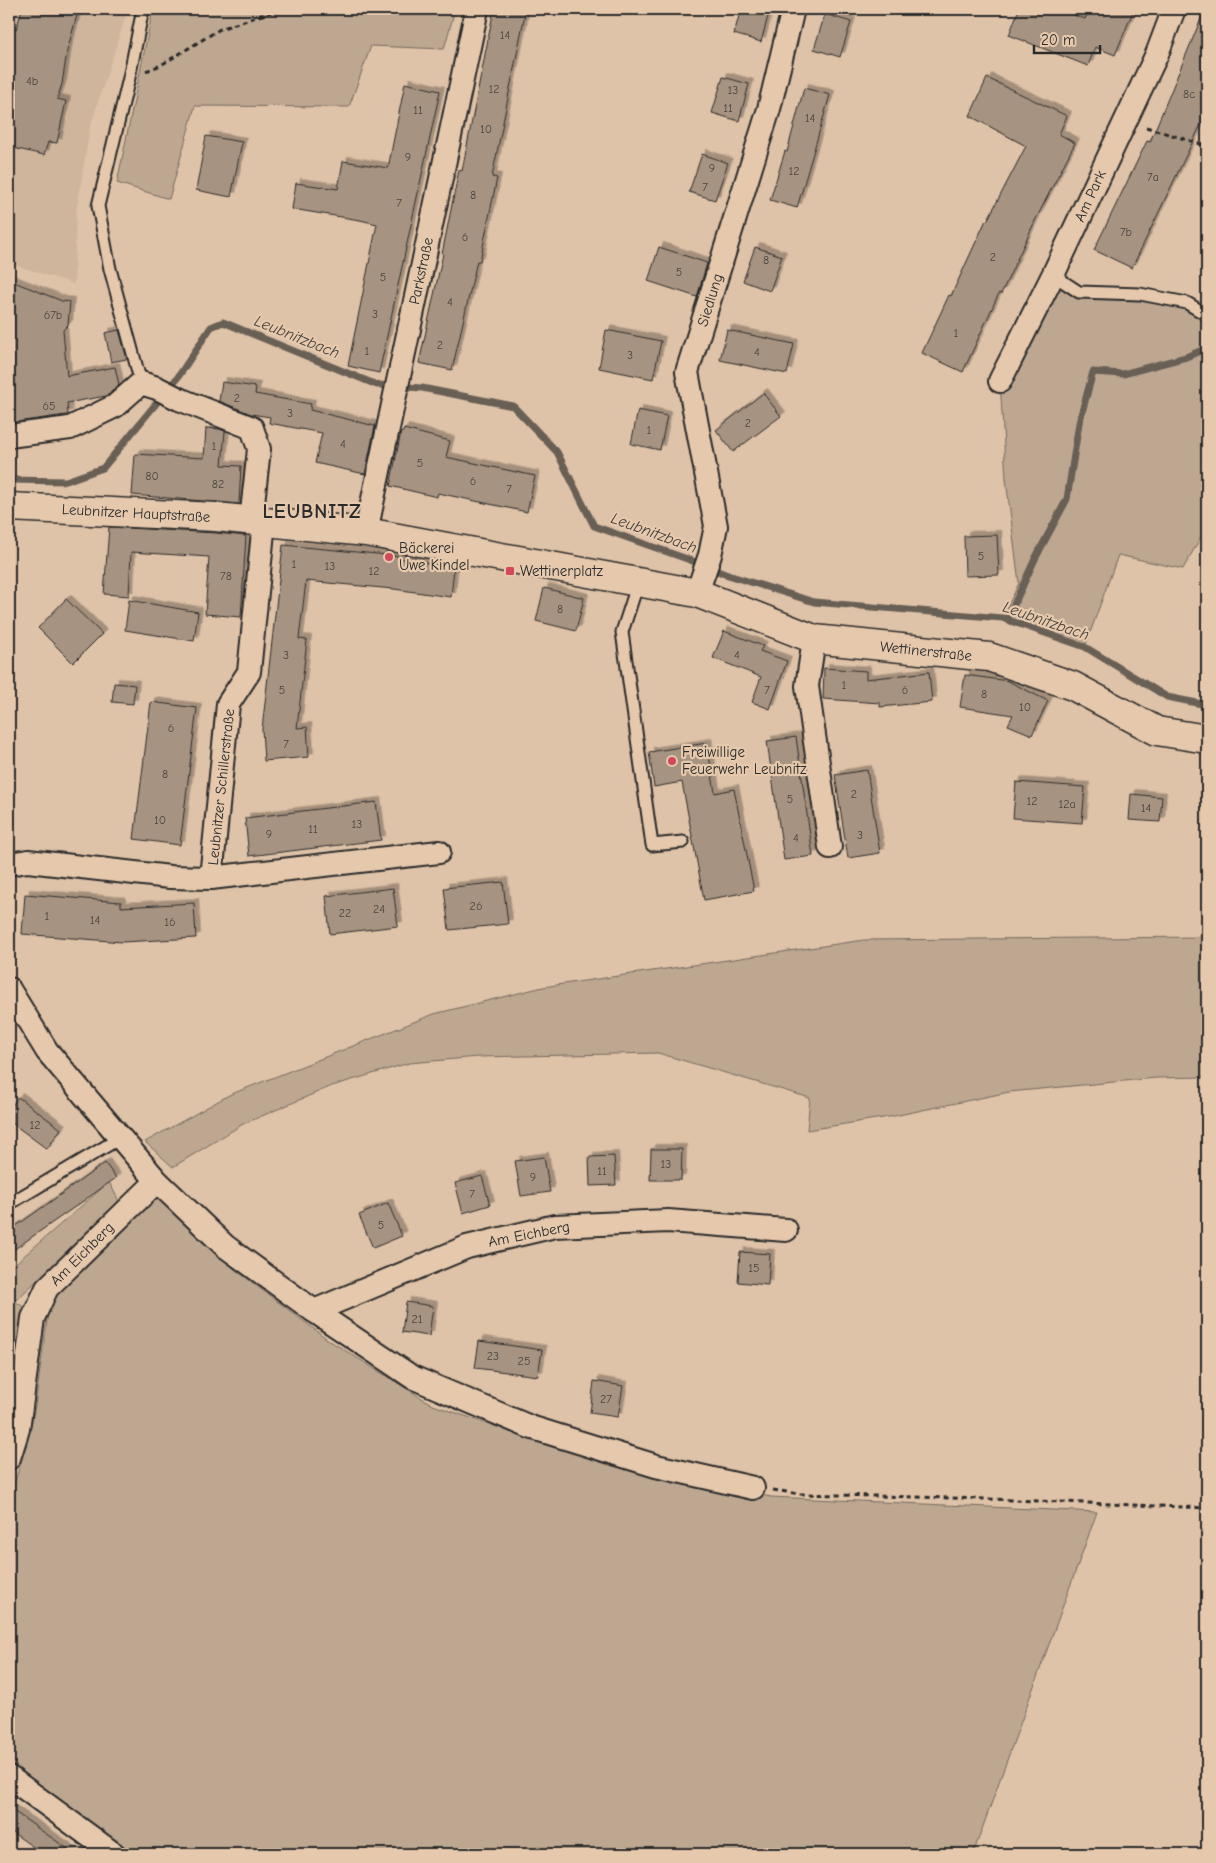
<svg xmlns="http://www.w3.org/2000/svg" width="1216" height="1863" font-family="'Comic Neue',sans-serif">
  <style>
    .built { fill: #ceb59c }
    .green { fill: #bda791; stroke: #74695e }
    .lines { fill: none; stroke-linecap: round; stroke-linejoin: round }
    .stream { stroke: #685e55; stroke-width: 7 }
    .building { fill: #a79381; stroke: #2b2b2b; filter: url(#shadow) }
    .lane-casing { stroke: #2b2b2b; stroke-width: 15 }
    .street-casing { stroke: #2b2b2b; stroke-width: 26 }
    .secondary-casing { stroke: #2b2b2b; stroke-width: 31 }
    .path { stroke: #2b2b2b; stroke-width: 3; stroke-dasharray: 5 4; stroke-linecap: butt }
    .lane { stroke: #e6c9ad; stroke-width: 11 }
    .street { stroke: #e6c9ad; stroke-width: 22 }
    .secondary { stroke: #e6c9ad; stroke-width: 28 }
    .poi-dot { fill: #d1495b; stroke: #e6c9ad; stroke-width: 2 }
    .labels { text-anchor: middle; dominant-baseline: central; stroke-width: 4.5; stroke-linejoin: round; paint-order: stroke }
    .number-label { font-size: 12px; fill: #4a4540 }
    .street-label { font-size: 15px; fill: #2b2b2b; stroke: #e6c9ad }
    .poi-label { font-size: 15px; fill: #2b2b2b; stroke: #e6c9ad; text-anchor: start }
    .water-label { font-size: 16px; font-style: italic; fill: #44403c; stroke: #e6c9ad }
    .district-label { font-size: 20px; font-weight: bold; letter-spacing: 1px; fill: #2b2b2b; stroke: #e6c9ad }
  </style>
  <defs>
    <filter id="shadow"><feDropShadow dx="4.5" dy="-4.5" stdDeviation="0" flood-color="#0004"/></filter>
  </defs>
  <rect width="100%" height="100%" fill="#dfc3a8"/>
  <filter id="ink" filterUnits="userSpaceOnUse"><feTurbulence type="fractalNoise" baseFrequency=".02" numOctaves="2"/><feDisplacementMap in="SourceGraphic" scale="10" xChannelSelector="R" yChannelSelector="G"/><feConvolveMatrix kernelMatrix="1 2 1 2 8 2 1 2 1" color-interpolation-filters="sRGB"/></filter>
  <g filter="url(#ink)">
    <path class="built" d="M9,9H128L90,127L76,213L74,284L9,263Z"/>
    <g class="green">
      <path d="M153,9H436L454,13L444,49L371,46L349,107L195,106L169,199L117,183Z"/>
      <path d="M1053,275L1079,292L1140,294L1207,315V526L1183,569L1118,555L1085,647L1002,618L1019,583L1006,479L1000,381Z"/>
      <path d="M1207,937V1077L1156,1078L1009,1092L889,1117L807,1130L810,1098L658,1053L479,1057L409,1063L332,1086L243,1124L173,1167L145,1142L229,1095L434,1014L543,987L864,940Z"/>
      <path d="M109,1182L120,1203L15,1301L25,1308L13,1366L9,1412V1269Z"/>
      <path d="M157,1194L233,1268L330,1341L433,1405L547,1444L715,1486L771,1497L1097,1512L973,1854H132L9,1766V1500L28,1440L35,1406L48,1312L57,1290Z"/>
    </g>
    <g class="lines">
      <g class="stream">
        <path d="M9,480L66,481L103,468L178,377L211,327L223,322L377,385L422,388L513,406L557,452L594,526L690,560L725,574L814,602L1002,618L1085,647L1167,697L1207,705"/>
        <path d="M1007,620L1035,559L1067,499L1079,423L1093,372L1123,374L1186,357L1207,348"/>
      </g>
    </g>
    <g class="building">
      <path d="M22,9H71L70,13L77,15L67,51L62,84L57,99L66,101L57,143L48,142L44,155L9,147V26L16,30Z"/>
      <path d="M494,9H526L492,177L497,178L480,261H477L452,370L419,363L443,254H442L459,170L462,171Z"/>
      <path d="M741,9H770L761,42L734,34Z"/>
      <path d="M1019,9H1057L1085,19L1089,9H1134L1115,55L1095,47L1088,66L1009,35Z"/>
      <path d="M1205,9H1207V112L1132,268L1094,250L1147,141L1150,142Z"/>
      <path d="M825,14L851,22L840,57L814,49Z"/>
      <path d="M723,77L749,84L739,121L712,113Z"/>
      <path d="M987,78L1067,116L1059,134L1075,143L1035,221L1001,294L999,293L963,372L922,353L949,295L951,296L986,220L987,221L1026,146L970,116Z"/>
      <path d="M405,83L440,91L379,373L348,366L377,224L360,220L292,209L296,183L338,189L343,161L388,168Z"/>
      <path d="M804,88L830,95L797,208L770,200L785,151L787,152Z"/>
      <path d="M206,136L242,142L231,197L196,190Z"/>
      <path d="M702,154L728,163L715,200L689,192Z"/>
      <path d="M659,247L707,263L697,297L648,281Z"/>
      <path d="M755,247L782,256L770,291L743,281Z"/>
      <path d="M9,280L62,301L70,302L68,325L63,330L67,376L115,367L119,385L106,396L67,403L68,415H66L9,423Z"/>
      <path d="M119,330L127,359L111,362L105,333Z"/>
      <path d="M606,330L661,341L653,379L599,368Z"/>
      <path d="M727,330L794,344L787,374L720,360Z"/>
      <path d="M222,382L256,387L255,394L311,404L310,410L375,426L365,474L315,463L322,433L269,423L270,417L251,414L219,401Z"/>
      <path d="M763,393L781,416L733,452L716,430Z"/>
      <path d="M638,410L667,416L660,450L631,444Z"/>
      <path d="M206,428L219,429L225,431L222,465L241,466L239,504L132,495L135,454L204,458Z"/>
      <path d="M404,429L450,441L446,457L535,476L527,512L438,493L437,497L390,486L401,432H403Z"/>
      <path d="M109,527L215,533L246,536L241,617L205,614L209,557L131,552L129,596L104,594Z"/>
      <path d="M997,535L999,575L965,576L964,536Z"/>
      <path d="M283,545L398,556V558L454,568L451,597L394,589L306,581L299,639L307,640L297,728L307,727L309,757L264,761L262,729Z"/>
      <path d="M544,588L584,598L576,631L536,621Z"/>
      <path d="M66,599L102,634L73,663L38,628Z"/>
      <path d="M129,600L198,612L194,641L125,630Z"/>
      <path d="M724,631L763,646L760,651L787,661L770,709L752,702L761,677L713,658Z"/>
      <path d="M824,668L866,671V679L929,672L932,702L880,707V703L823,699Z"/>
      <path d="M965,675L1008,681L1048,701L1032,735L1008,725L1013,715L960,707Z"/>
      <path d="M114,683L135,685L133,704L112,702Z"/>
      <path d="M151,702L197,708L180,845L134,839Z"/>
      <path d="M796,737L813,856L784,860L767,741Z"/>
      <path d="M707,743L715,793L734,789L754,891L704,900L682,782L654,787L649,752Z"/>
      <path d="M867,770L880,853L848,858L835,775Z"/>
      <path d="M1016,782L1085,787L1082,823L1013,818Z"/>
      <path d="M1131,794L1162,797L1160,822L1129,820Z"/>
      <path d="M376,802L381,840L249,856L245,818Z"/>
      <path d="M503,882L508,924L449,930L444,888Z"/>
      <path d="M393,888L398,926L330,934L326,896Z"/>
      <path d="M25,894L121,902V907L194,903L196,938L122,942L22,934Z"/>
      <path d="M18,1097L61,1129L47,1149L9,1121V1110Z"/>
      <path d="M651,1149H682L681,1180H650Z"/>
      <path d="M614,1156L616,1185L590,1186L589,1157Z"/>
      <path d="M544,1157L550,1192L521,1196L515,1161Z"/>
      <path d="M105,1163L116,1178L9,1253V1231Z"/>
      <path d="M482,1176L490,1205L463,1213L455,1183Z"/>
      <path d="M388,1203L402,1236L373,1248L359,1215Z"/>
      <path d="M740,1252L770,1254L768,1285L738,1282Z"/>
      <path d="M406,1302L433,1306L429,1336L402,1332Z"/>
      <path d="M479,1341L542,1350L538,1376L475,1368Z"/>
      <path d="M594,1381L623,1386L618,1417L590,1413Z"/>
      <path d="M9,1808L75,1854H43L9,1830Z"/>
    </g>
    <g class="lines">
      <defs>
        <g id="lane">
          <path d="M1053,275L1079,292L1140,294L1187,303L1207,315"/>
          <path d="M141,383L110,269L98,206L129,78L143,9"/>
          <path d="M638,583L622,632L652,845L683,842"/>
          <path d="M9,1204L120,1138"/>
        </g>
        <g id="street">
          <path d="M1000,381L1053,275L1157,54L1174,9"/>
          <path d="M9,436L70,428L115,406L141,383L157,388L179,399L252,428L259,449L251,521"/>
          <path d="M366,532L477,9"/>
          <path d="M697,593L710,555L716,526L687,372L769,109L793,9"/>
          <path d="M814,639L807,686L830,847"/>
          <path d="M9,864L28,861L170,877L211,878L228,704L249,672L264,522"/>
          <path d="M211,878L439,852"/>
          <path d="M9,989L47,1051L157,1181L47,1288L33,1318L18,1429L9,1458"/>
          <path d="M157,1181L225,1246L314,1311L412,1377L530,1427L656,1466L753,1488"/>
          <path d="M314,1311L467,1247L555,1226L668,1221L786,1230"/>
          <path d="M9,1777L114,1854"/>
        </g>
        <path id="secondary" d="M9,507L216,517L366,532L697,593L814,639L989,657L1073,686L1157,731L1207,739"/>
      </defs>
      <use href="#lane" class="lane-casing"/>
      <use href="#street" class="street-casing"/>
      <use href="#secondary" class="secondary-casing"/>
      <g class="path">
        <path d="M146,71L161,65L220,29L280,9"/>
        <path d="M1146,127L1207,146"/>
        <path d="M773,1490L800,1494L989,1499L1207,1508"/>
      </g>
      <use href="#lane" class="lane"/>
      <use href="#street" class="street"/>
      <use href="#secondary" class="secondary"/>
    </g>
  </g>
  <g class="poi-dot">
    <circle cx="389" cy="557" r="5"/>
    <rect x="505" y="566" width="10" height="10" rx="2.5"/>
    <circle cx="672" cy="761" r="5"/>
  </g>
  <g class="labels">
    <g class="number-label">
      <text x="505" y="35">14</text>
      <text x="32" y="81">4b</text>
      <text x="494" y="89">12</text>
      <text x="733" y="90">13</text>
      <text x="1189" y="94">8c</text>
      <text x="728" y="108">11</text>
      <text x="418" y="110">11</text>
      <text x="810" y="118">14</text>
      <text x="486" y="129">10</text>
      <text x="408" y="157">9</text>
      <text x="712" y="168">9</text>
      <text x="794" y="171">12</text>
      <text x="1153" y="177">7a</text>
      <text x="705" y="187">7</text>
      <text x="473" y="195">8</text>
      <text x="399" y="203">7</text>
      <text x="1126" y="232">7b</text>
      <text x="465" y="237">6</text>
      <text x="993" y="257">2</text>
      <text x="766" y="260">8</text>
      <text x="679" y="272">5</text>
      <text x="383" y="277">5</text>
      <text x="450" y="302">4</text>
      <text x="375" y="314">3</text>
      <text x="53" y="315">67b</text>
      <text x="956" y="333">1</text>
      <text x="440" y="345">2</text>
      <text x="367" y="351">1</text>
      <text x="757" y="352">4</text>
      <text x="630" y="355">3</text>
      <text x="237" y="398">2</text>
      <text x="49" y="406">65</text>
      <text x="290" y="413">3</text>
      <text x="748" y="423">2</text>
      <text x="649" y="430">1</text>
      <text x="343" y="444">4</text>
      <text x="214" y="446">1</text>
      <text x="420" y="463">5</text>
      <text x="152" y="476">80</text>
      <text x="473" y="481">6</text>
      <text x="218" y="484">82</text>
      <text x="509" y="489">7</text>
      <text x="981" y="556">5</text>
      <text x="294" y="564">1</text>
      <text x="330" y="566">13</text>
      <text x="374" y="571">12</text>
      <text x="226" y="576">78</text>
      <text x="560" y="609">8</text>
      <text x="286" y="655">3</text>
      <text x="737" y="655">4</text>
      <text x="844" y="685">1</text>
      <text x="282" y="690">5</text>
      <text x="767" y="690">7</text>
      <text x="905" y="690">6</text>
      <text x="984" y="694">8</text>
      <text x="1025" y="707">10</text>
      <text x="171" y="728">6</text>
      <text x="286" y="744">7</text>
      <text x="165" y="774">8</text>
      <text x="854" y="794">2</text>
      <text x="790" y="799">5</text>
      <text x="1032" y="801">12</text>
      <text x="1067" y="804">12a</text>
      <text x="1146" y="808">14</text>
      <text x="160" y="820">10</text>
      <text x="357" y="824">13</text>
      <text x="313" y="829">11</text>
      <text x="269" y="834">9</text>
      <text x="860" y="835">3</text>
      <text x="796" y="838">4</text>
      <text x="476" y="906">26</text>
      <text x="379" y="909">24</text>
      <text x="345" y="913">22</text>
      <text x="47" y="916">1</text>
      <text x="95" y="920">14</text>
      <text x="170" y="922">16</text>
      <text x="35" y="1125">12</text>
      <text x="666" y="1164">13</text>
      <text x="602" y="1171">11</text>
      <text x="533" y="1177">9</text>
      <text x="472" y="1194">7</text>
      <text x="381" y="1225">5</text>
      <text x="754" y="1268">15</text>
      <text x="417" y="1319">21</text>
      <text x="493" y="1356">23</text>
      <text x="524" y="1361">25</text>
      <text x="606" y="1399">27</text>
    </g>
    <g class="street-label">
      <text transform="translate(1090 196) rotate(-65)">Am Park</text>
      <text transform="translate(421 271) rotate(-78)">Parkstraße</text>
      <text transform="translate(710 300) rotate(-73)">Siedlung</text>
      <text transform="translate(136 513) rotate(3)">Leubnitzer Hauptstraße</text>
      <text transform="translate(926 651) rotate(6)">Wettinerstraße</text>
      <text transform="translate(221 787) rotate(-84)">Leubnitzer Schillerstraße</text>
      <text transform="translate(529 1234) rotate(-11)">Am Eichberg</text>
      <text transform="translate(82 1254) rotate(-45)">Am Eichberg</text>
    </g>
    <g class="poi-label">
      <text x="399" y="548">Bäckerei<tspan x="399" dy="17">Uwe Kindel</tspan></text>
      <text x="520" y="571">Wettinerplatz</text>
      <text x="682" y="752">Freiwillige<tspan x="682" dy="17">Feuerwehr Leubnitz</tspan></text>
    </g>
    <g class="water-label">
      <text transform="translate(297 337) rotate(22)">Leubnitzbach</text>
      <text transform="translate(654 533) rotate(20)">Leubnitzbach</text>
      <text transform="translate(1046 621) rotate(19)">Leubnitzbach</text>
    </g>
    <g class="district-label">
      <text x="312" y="511">LEUBNITZ</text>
    </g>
  </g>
  <rect width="1216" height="1863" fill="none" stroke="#e6c9ad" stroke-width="30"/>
  <rect x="15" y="15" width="1186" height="1833" fill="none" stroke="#2b2b2b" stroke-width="2" filter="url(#ink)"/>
  <path d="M1034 45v8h66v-8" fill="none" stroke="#2b2b2b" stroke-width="2.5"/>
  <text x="1041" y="45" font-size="15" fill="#2b2b2b" stroke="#e6c9ad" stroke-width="4" paint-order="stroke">20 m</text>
</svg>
